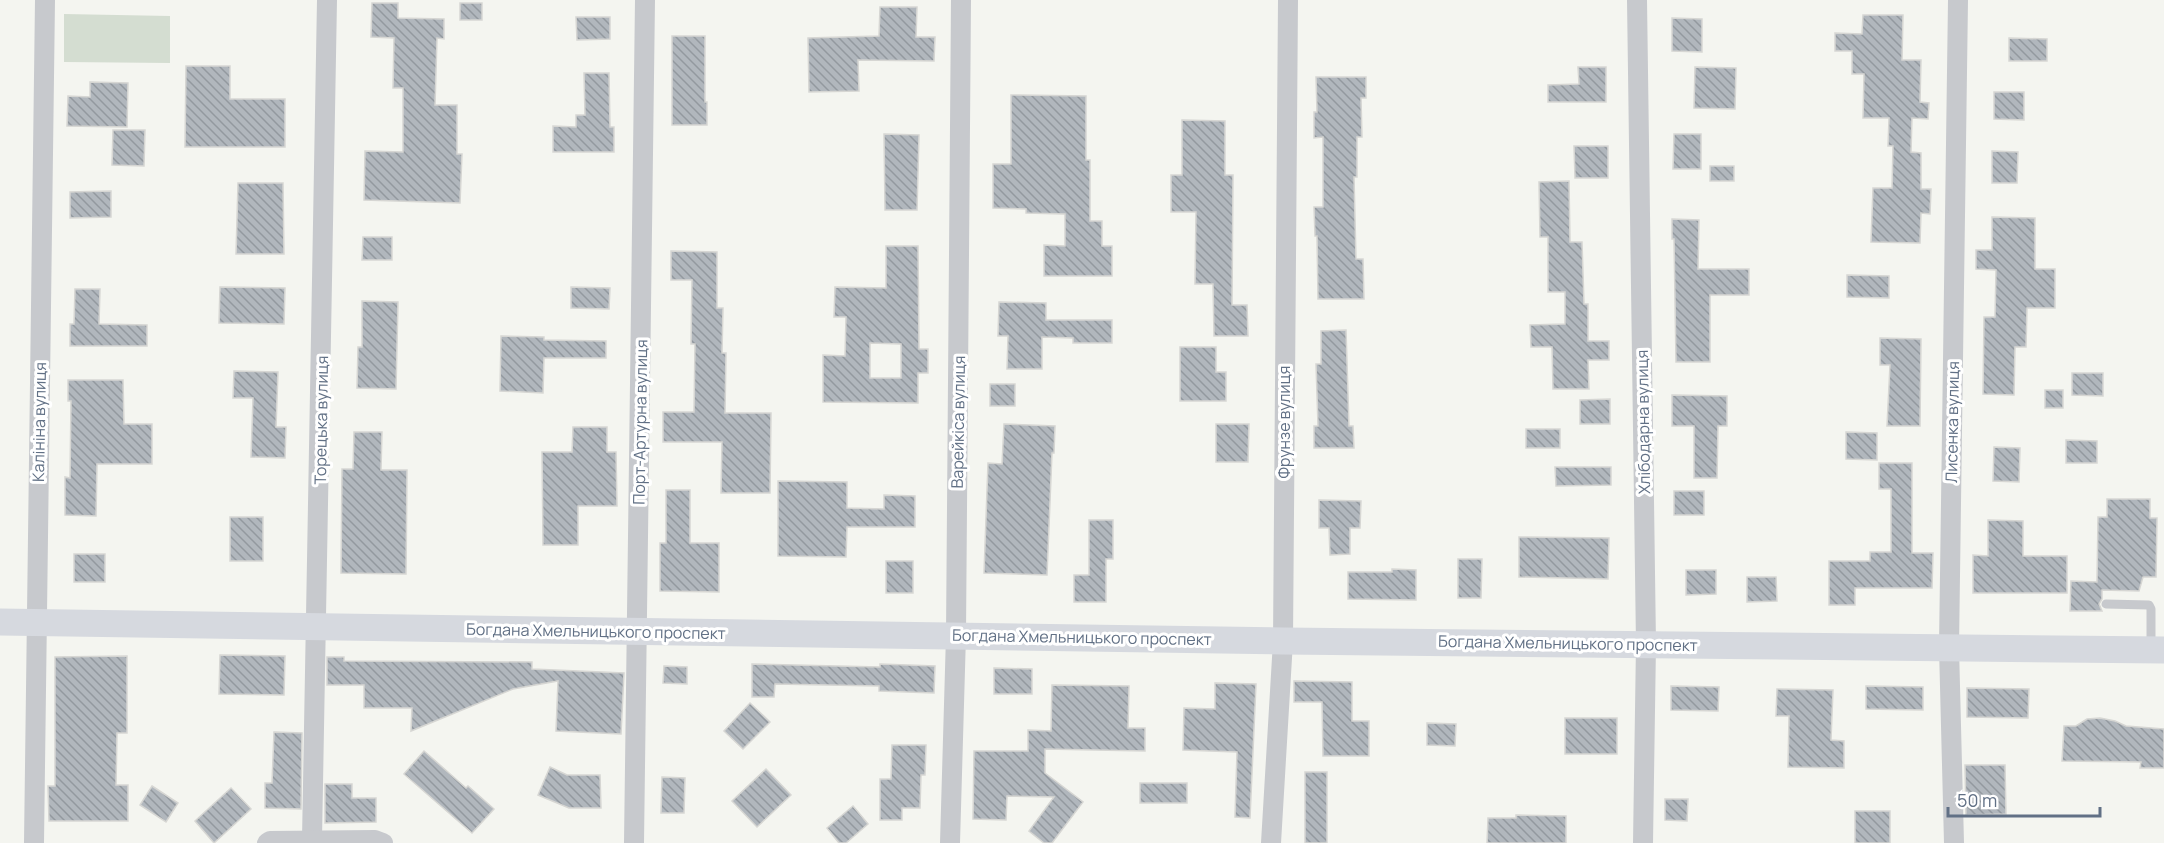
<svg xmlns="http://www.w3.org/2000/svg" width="2164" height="843" font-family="Manrope,sans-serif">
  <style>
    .park { fill: #d4ddd1 }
    .building { fill: url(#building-back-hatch); stroke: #d6d6d3; stroke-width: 1.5; fill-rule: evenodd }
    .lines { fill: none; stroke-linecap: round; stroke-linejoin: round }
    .lane { stroke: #c7c9cd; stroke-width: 9 }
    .street { stroke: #c7c9cd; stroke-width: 20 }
    .secondary { stroke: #d6d9df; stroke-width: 27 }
    .labels { text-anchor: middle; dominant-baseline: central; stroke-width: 6; stroke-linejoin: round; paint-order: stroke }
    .street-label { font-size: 16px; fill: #617085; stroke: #fff }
  </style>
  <defs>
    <pattern id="building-back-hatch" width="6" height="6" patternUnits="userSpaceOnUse" patternTransform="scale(1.5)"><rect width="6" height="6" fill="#b1b7bd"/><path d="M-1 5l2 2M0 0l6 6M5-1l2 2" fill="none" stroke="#93999f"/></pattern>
  </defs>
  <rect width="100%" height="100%" fill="#f4f5f0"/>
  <path class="park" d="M64,14L170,16V63L64,62Z"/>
  <g class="building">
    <path d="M372,3H398V18L444,19V39L437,38L435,105H457V154H462L460,203L364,200L365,151L403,152V88H393L394,38L371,37Z"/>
    <rect x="460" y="3" width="22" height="17"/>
    <path d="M880,7H917L916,37H935L934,61L858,60L859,91L809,92L808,38L879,36Z"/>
    <path d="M1863,15H1903L1902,60H1921L1920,102L1929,103L1928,119L1912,118L1911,152L1921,153V189H1931L1930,214L1921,213L1920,243L1871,242L1873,188H1892L1893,146H1888L1889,118H1863L1864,74H1852V51H1835V33L1862,34Z"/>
    <path d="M576,17H610V39L577,40Z"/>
    <path d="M1672,18L1702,19V52L1672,51Z"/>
    <path d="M672,36H705V102H707V125H672Z"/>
    <path d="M2009,38L2047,39V61H2009Z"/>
    <path d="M186,66H230V99H285V147H185Z"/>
    <path d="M1578,67H1606V102H1548V85L1579,84Z"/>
    <path d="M1695,67L1736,68L1735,109L1694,108Z"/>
    <path d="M584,73H609L610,127H614V152H553V126L576,127V115H585Z"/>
    <path d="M1316,77H1366V98H1361L1362,137H1357V177H1354L1356,259H1363L1364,299H1318L1317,236H1315L1314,207H1323V137L1314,138V112H1317Z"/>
    <path d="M90,82L128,83L127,127L67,126L68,96L90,97Z"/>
    <path d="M1994,92H2024V120L1994,119Z"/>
    <path d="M1011,95L1086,96V160H1090V221H1102V246H1112V276H1044V245L1065,246V214L1026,213V209L993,208V164H1011Z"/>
    <path d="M1182,120L1225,121V175H1233L1232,305H1247L1248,336H1214L1213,284H1195L1196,212H1171V175H1182Z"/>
    <path d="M113,130H145L144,166L112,165Z"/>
    <path d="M884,134L919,135L917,210H885Z"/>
    <path d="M1674,134H1701V169H1673Z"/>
    <path d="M1574,146H1608V178H1575Z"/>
    <path d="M1992,151L2018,152L2017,183H1992Z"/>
    <rect x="1710" y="166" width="24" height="15"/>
    <path d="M1569,181L1570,242H1582L1584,304H1588V341H1609V360H1588L1589,389H1553L1552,347H1531L1530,325L1565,324V292H1548V237H1540L1539,182Z"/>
    <path d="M238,183H283L284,254H236Z"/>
    <path d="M111,191V217L70,218V192Z"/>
    <path d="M1992,217L2035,218V269H2055V308H2027L2026,347H2015L2014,395L1983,394L1984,317H1995L1996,270L1976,269V250H1992Z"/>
    <path d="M1672,219L1699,220L1698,269H1749V295H1710V362H1676L1674,239H1672Z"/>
    <path d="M363,237H392V260H362Z"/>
    <path d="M886,246H918L919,349H928V373H918V403L823,402V355L845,356L846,317H834L835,287L886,288ZM870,343L901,344V378H870Z"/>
    <path d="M671,251L717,252V308H723L722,353H726L725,413H771L770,493H721L722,442H663V412H694L695,344H691L692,280H671Z"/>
    <path d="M1847,275L1889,276V298L1847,297Z"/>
    <path d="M220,287L285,288L284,324L219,323Z"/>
    <path d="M571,287L610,288L609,309L571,308Z"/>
    <path d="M75,289H100L99,324L147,325V346H70V324H74Z"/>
    <path d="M362,301L398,302L396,389L357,388L358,347H362Z"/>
    <path d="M999,302L1046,303V320H1112V343H1073V338L1042,337V369H1007L1008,336H998Z"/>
    <path d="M1346,330L1349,426H1353L1354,448H1314V426H1318L1316,364H1321V331Z"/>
    <path d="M501,336L544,337V340L606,341V358H544L543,393L500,391Z"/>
    <path d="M1880,338L1921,339L1920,426H1887L1890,365H1880Z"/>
    <path d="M1180,347H1216V372H1226V401H1180Z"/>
    <path d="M234,371L278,372L276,427H286L285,458L251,457L253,398H233Z"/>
    <path d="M2072,373H2103V396L2072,395Z"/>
    <path d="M68,380H123L124,424H152V464H97L96,516L65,515V477L70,478L71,401H68Z"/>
    <rect x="990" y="384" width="25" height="22"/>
    <rect x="2045" y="390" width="18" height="18"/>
    <path d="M1672,395L1727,396V426H1718L1717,478H1694V426H1672Z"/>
    <path d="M1610,399V424H1580V400Z"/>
    <path d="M1004,424L1055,426L1054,453H1052L1047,575L984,573L988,463L1002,464Z"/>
    <path d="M1216,424H1249L1248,462H1216Z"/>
    <path d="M573,427H607V452H616L617,506H578V545H543L542,452H572Z"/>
    <rect x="1526" y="429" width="34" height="19"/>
    <path d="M354,432H382L381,470H407L406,574L341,573L342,469H353Z"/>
    <path d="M1846,432L1877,433V460L1846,459Z"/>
    <path d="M2066,440L2097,441V463H2066Z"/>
    <path d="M1994,447L2020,448L2019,482L1993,481Z"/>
    <path d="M1879,463H1912V553H1933L1932,588H1855V605H1829V561H1870V552H1891V489H1879Z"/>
    <path d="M1555,467H1611V485L1556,486Z"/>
    <path d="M778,481L847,482V508L884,509V495L915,496V527H847L846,557L778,556Z"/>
    <path d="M666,490H690V543H719V592L660,591V543H666Z"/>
    <rect x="1674" y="491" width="30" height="24"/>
    <path d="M2107,499H2150V518H2157L2156,577H2143L2139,591L2102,590V599L2099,604L2102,611H2070L2071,581L2097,582L2098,517H2107Z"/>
    <path d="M1319,500L1361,501L1360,528H1350V554L1330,555L1329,528H1319Z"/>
    <rect x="230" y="517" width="33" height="44"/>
    <path d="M1089,520H1113V559H1106V602H1074V575H1089Z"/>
    <path d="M1988,520L2023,521V556H2067V593H1973V555L1988,556Z"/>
    <path d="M1519,537L1609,538L1608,579L1519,577Z"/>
    <rect x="74" y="554" width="31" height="28"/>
    <path d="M1458,559H1482L1481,598H1458Z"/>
    <rect x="886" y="561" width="27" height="32"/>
    <path d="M1392,569L1416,570V600L1348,599V572H1392Z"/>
    <path d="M1686,570H1716V594L1686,595Z"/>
    <path d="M1747,577H1776L1777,601L1747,602Z"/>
    <path d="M220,655L285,656L284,695L219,694Z"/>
    <path d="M127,656V733H117L116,785H128V821H49L48,786H55V657Z"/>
    <path d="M327,657H344V661L532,662V669L624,673L621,734L556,731L558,681L513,689L411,731L412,708H364V685H327Z"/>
    <path d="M752,664L880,667V664L935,666L934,693L879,691V686L775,684L774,697H752Z"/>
    <path d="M664,666L687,667V684L663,683Z"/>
    <path d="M994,668L1032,669V694H994Z"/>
    <path d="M1294,681L1352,682V721H1369V756H1323L1322,702H1294Z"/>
    <path d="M1215,683L1256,684L1250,818L1235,817L1237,752L1183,750L1184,708L1215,709Z"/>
    <path d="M1052,685L1129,686L1128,728H1145V751L1045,749V773L1083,802L1052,843H1044L1029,831L1054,797L1007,796L1006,820L973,819L974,751H1028V730L1051,731Z"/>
    <path d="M1671,686L1719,687L1718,711L1671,710Z"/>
    <path d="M1866,686L1923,687V710L1866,709Z"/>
    <path d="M1967,688L2029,689L2028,718L1967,717Z"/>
    <path d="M1777,689L1833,690L1831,740L1844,741V768L1788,767L1789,716H1776Z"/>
    <path d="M750,703L770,722L743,749L724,731Z"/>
    <rect x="1565" y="718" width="52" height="36"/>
    <path d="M2100,718L2115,721L2126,726L2164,729V768H2140L2141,762L2062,761L2064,726H2076L2087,719Z"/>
    <path d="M1427,723L1456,724L1455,746L1427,745Z"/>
    <path d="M274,732L302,733L301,809L265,808V783H272Z"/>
    <path d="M892,745H926L925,775H921L920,808H902V820H880V779H891Z"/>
    <path d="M424,751L466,788L468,786L494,809L472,833L404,774Z"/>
    <path d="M1965,765H2005L2006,814L1966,815Z"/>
    <path d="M550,767L567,775H600L601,808H569L538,795Z"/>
    <path d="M766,769L791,795L757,827L732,801Z"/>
    <rect x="1305" y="772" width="22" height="71"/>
    <path d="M662,777L685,778L684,813H661Z"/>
    <rect x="1140" y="783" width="47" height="20"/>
    <path d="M325,784H352V798H376V822L325,823Z"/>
    <path d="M152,786L178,803L166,822L140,805Z"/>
    <path d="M231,788L251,809L214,843L195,821Z"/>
    <path d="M1665,799H1688L1687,821L1665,820Z"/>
    <path d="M853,806L868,824L846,843H839L827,828Z"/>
    <rect x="1855" y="811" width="35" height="32"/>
    <path d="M1516,815L1566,816V843H1487L1488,818H1516Z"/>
  </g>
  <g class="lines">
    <path class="lane" d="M2106,604L2149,605L2151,609V646"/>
    <g class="street">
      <path d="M1637,0L1646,644L1643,843"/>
      <path d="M312,840L327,0"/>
      <path d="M34,843L45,0"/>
      <path d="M267,843L270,841L375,840L383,843"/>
      <path d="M634,843L645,0"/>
      <path d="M950,843L956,635L961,0"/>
      <path d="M1271,843L1283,641L1288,0"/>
      <path d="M1954,843L1949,647L1958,0"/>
    </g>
    <path class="secondary" d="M0,622L1283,641L2164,650"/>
  </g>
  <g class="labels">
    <g class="street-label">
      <text transform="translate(321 420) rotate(-89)">Торецька вулиця</text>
      <text transform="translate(39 422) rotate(-89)">Калініна вулиця</text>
      <text transform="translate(640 422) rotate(-89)">Порт-Артурна вулиця</text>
      <text transform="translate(958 422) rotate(-89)">Варейкіса вулиця</text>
      <text transform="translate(1284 422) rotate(-90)">Фрунзе вулиця</text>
      <text transform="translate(1643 422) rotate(-91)">Хлібодарна вулиця</text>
      <text transform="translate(1952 422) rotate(-89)">Лисенка вулиця</text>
      <text transform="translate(596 631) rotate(1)">Богдана Хмельницького проспект</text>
      <text transform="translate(1082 637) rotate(1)">Богдана Хмельницького проспект</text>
      <text transform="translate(1568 643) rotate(1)">Богдана Хмельницького проспект</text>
    </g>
  </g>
  <path d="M1948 807v9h152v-9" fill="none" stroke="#617085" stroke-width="3"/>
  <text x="1957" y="807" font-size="18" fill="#617085" stroke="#ffffff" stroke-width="4.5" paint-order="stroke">50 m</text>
</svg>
